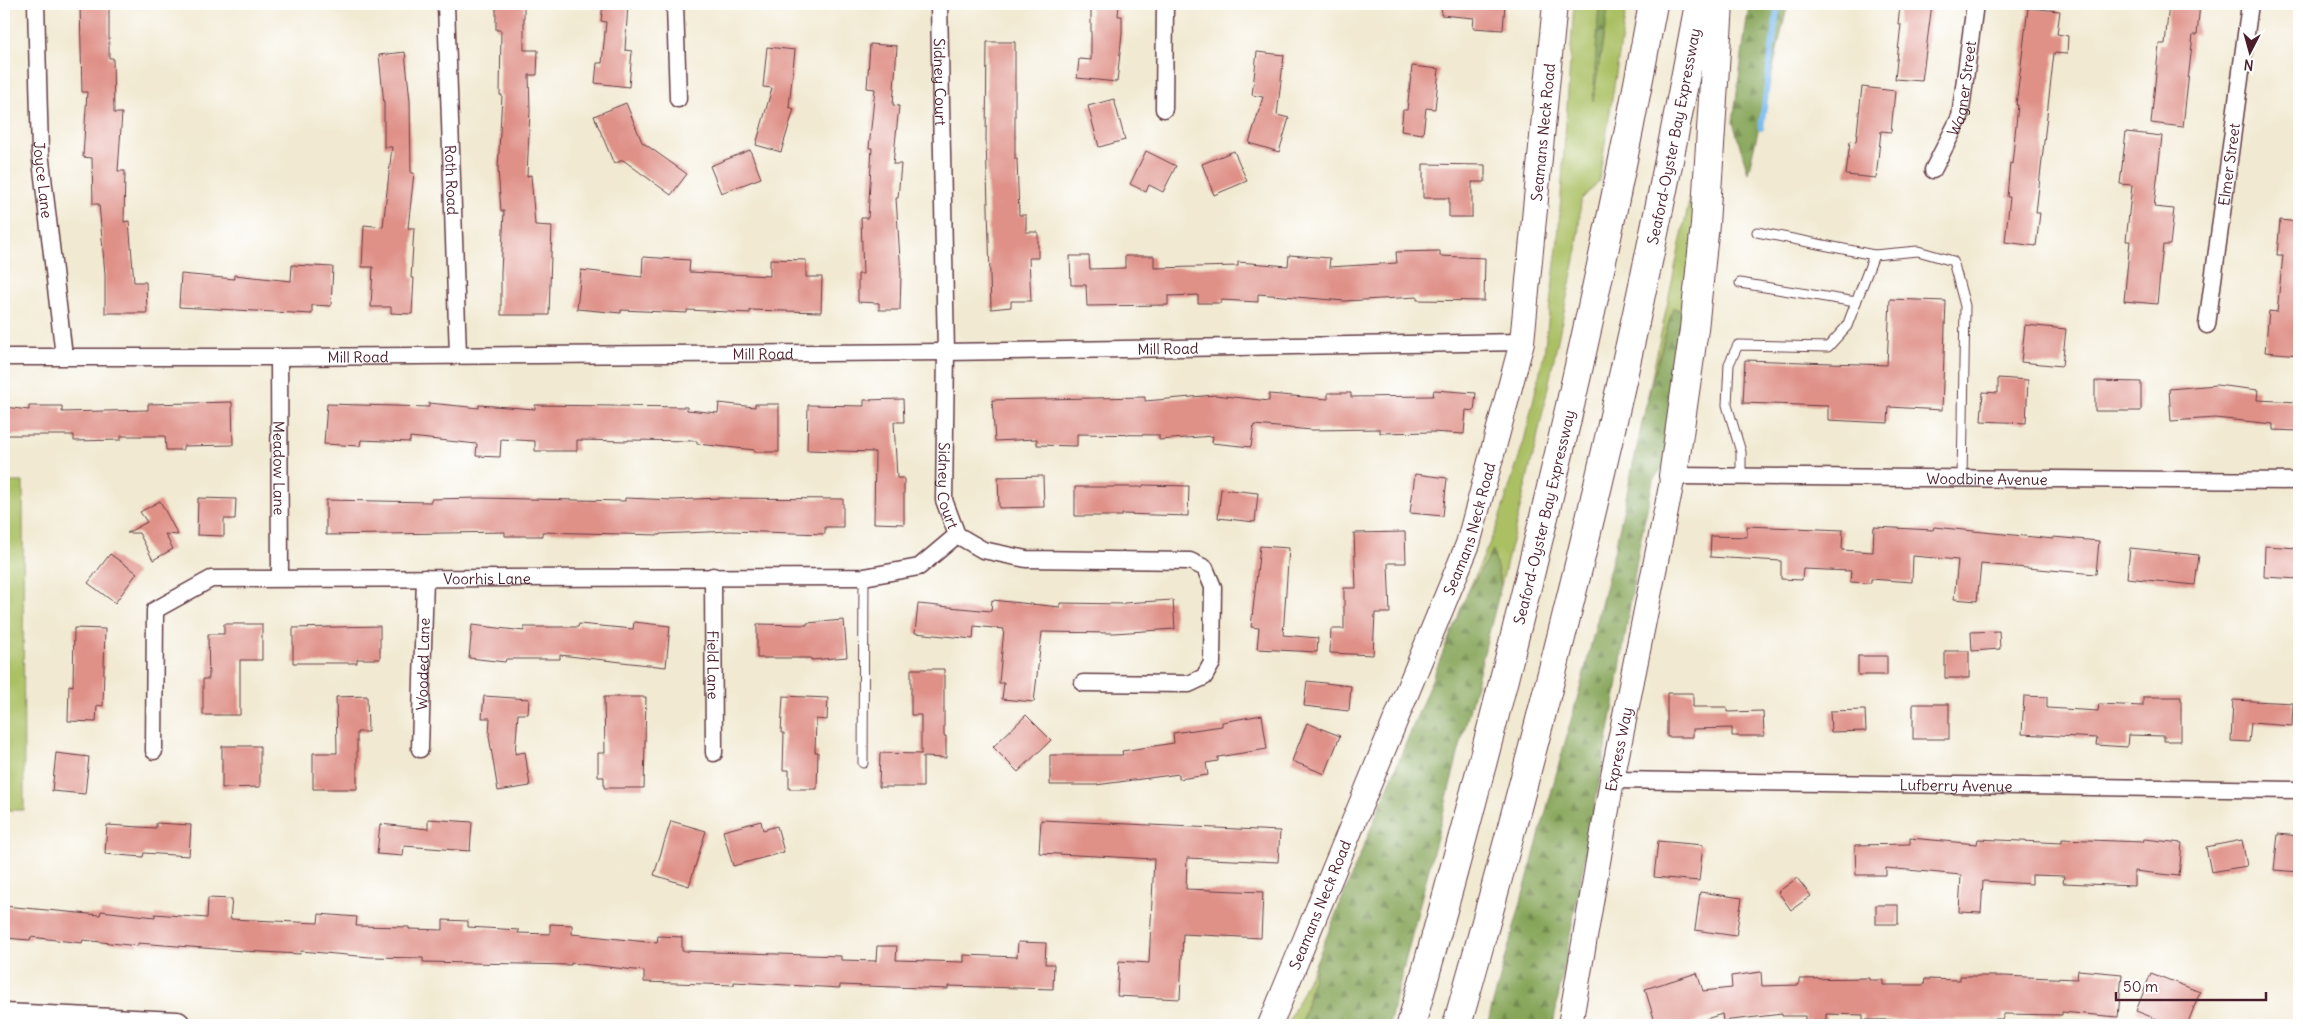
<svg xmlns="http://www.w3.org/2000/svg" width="2303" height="1029" font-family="Delius,sans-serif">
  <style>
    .grass { fill: #aac064; stroke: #7a7048 }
    .forest { fill: url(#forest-firs); stroke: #686242 }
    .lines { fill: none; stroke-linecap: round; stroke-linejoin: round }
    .stream { stroke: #7abbef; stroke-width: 6 }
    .building { fill: #df9188 }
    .lane-casing { stroke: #633d44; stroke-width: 11 }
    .street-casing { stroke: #633d44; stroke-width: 19 }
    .secondary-casing { stroke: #633d44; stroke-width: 26 }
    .primary-casing { stroke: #633d44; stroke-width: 29 }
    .highway-casing { stroke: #633d44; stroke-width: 30 }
    .lane { stroke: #fff; stroke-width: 9 }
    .street { stroke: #fff; stroke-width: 16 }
    .secondary { stroke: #fff; stroke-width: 24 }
    .primary { stroke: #fff; stroke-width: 26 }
    .highway { stroke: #fff; stroke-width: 28 }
    .labels { text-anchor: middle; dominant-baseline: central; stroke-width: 4; stroke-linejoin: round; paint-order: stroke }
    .street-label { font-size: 15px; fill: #4a1f2b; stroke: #fff }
  </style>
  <defs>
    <pattern id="forest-firs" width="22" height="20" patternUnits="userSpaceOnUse" patternTransform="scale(1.25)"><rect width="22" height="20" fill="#87a65a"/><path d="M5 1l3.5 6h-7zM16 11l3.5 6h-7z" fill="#70874b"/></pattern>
  </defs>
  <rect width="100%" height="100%" fill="#fff"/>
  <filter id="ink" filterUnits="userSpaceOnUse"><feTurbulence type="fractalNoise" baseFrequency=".02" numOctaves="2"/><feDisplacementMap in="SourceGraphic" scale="10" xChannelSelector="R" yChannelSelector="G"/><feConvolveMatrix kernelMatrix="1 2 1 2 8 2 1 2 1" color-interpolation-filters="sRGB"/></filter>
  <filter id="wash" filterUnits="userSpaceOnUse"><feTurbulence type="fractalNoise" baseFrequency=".0096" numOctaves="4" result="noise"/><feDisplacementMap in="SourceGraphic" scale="20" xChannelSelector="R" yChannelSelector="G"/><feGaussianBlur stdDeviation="1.12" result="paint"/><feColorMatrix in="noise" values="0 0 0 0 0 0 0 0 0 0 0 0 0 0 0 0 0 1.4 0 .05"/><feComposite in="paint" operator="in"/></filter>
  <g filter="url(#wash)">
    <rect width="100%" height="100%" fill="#f1e9d1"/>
    <g class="grass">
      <path d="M1574,4H1627L1599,181L1581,200L1577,250L1537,439L1501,586L1493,551L1467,594L1497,526L1524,441L1544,354L1558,239Z"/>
      <path d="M1702,169L1689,313L1673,308L1647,400L1694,178Z"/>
      <path d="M4,482H23L24,810H4Z"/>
      <path d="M1317,960L1302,1025H1287Z"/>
    </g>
    <g class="forest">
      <path d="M1599,4H1609L1593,101Z"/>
      <path d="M1749,4H1788L1748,173L1733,122Z"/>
      <path d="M1673,308L1689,313L1666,463L1653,480L1639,547L1616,694L1553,1025H1487L1583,677L1616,544L1647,400Z"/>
      <path d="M1493,550L1501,586L1389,1025H1302L1317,960L1467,594Z"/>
    </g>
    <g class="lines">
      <path class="stream" d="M1761,128L1778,4"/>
    </g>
    <g id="blocks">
      <g class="building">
        <path d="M80,4H109V58H113L114,113H122L118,171H125L124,222L129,221L134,282H146L147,313H105V274L99,204H93L92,158L83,157L87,92H82Z"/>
        <path d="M496,4H524V50H538L537,75H529L530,111L527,176L531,175L535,225L552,226L549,315H501V272L504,211H501L498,169L502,95H500L501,30H496Z"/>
        <path d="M603,4H628L625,50L632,51L629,87L595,83L597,63H602L606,22L601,21Z"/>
        <path d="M1091,4H1119L1118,16H1122V33L1117,82L1077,78L1079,59L1091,60Z"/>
        <path d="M1442,4H1505L1503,30L1473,28L1474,18L1441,15Z"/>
        <path d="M1900,4H1932L1922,81L1895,79L1901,24H1898Z"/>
        <path d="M2169,4H2200L2197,35H2193L2183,127L2151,123L2159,44H2165Z"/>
        <path d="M2028,8L2060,11L2057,34L2068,36L2067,54L2054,53L2036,213H2040L2036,246L2005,242L2010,197H2007L2010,163L2012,164L2018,105H2016Z"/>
        <path d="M987,42H1015V159H1017L1019,215H1026V232H1038V258H1029L1031,301H1011V307L991,309L986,140Z"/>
        <path d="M870,44L897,46L893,105L899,106L893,164H901L898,198H896L901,274L900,310H879V303L858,302V274H863L861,218H868L872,148H869L875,89L867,88Z"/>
        <path d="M767,47L795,50L789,107L794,109L781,152L756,145L772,88L763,87Z"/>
        <path d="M405,52L410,101L411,173H414L408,228H414L411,278H414L412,314L391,313V307H371L373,267H362L364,225L383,227L392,147H384V104L379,55Z"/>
        <path d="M1257,52L1284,55L1277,115L1289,118L1279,152L1249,143L1263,97L1252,95Z"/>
        <path d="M1412,66L1439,69L1435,109L1426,108L1423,134L1401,131L1403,110H1407Z"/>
        <path d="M1862,87L1895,91L1891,132L1881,131L1876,178L1846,175L1850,141L1856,142Z"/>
        <path d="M1114,99L1125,140L1099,147L1088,106Z"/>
        <path d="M626,103L642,142L687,174L671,195L623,160L614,164L594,116Z"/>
        <path d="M2126,132L2162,136L2154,207L2174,209L2170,245H2163L2157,304L2124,301L2130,241H2126L2132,185L2120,184Z"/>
        <path d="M750,150L761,178L721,193L710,166Z"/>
        <path d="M1146,151L1176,166L1163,192L1149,185L1146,192L1130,184Z"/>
        <path d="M1234,151L1247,181L1214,195L1202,164Z"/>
        <path d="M1423,164L1485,165V182H1472V217H1449V198H1423Z"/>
        <path d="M2280,220L2299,222V355L2265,352L2269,311L2277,312L2283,255H2277Z"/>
        <path d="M1440,251V256L1485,258L1484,301L1417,300V297L1345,301L1258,294V302L1221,300V303H1198V295L1168,296V305L1087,306L1086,285H1071L1070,256H1089L1090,269L1125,268V256H1154V268L1238,266V262L1288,266L1289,255L1330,258L1329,267L1397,263L1396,252Z"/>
        <path d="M643,257L690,260L689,272L770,276V259L806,260V277H822L821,312L750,310V313L687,310V313L621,310V313L577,309L581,270L642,277Z"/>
        <path d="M292,265L333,267L331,306L312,305V314L179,307L181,274L234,279V275L291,281Z"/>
        <path d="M1890,299L1946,301L1942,410L1889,407L1888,423L1828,420V406L1743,403L1745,360L1887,365Z"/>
        <path d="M2025,325L2066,329L2062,366L2021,362Z"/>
        <path d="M1998,378L2028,380L2026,423L1981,421L1983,392L1998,393Z"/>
        <path d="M2095,381L2141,382V411H2095Z"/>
        <path d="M2216,385L2258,390L2257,400L2299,402V431L2273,430V424L2215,418L2171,421L2169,389Z"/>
        <path d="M1434,390L1476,393L1474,411L1466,410L1464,434L1432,432L1380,433V429L1312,430L1254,425L1251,447L1212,443L1213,436L1159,440V435L1077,434V446L1037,445V439L995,441L992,400L1145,397V401L1215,395L1269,401V394L1328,399V393H1351V397L1433,396Z"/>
        <path d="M903,399L904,422H894L897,478H904V524L874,523L875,452L807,450L808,405L864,406V400Z"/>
        <path d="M232,402L233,445L183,446V450H166L165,436H121V440L74,441V435H4V407L29,410V406H62V412L148,410V404Z"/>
        <path d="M429,403L479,408V405L535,409V405L687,407V410L718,413L719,403L755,407V404H779V452H755V450L697,444V441L628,440V441L577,440V451H535V441L501,439L500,457L476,456L477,444L410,437V442L361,440L360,446L324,444L327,404L429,407Z"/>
        <path d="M1415,474L1447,478L1443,516L1410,513Z"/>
        <path d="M1043,476L1044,507L999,508L998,477Z"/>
        <path d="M1143,485L1189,486L1188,516L1122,514V516H1075V487H1142Z"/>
        <path d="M1221,489L1258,493L1255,522L1218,518Z"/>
        <path d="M198,498L236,499L235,519H224V536L197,535Z"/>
        <path d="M481,498L625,501V498L673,500L719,498L843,499V527H825V534L730,531L660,534V535L542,532V536H505V532L326,535V500L431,502V499Z"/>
        <path d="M160,501L178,535L165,534L173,549L153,560L139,533H127L147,522L140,512Z"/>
        <path d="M1747,526L1843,530L1842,550L1873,552L1874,527L1933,530L1934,527L2053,539V537L2099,541L2096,574L1981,564L1977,601L1954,599L1958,560L1913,556L1912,582L1871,579V583L1850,582L1851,571L1803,569L1802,580L1781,579V561L1710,557L1711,536L1747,537Z"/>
        <path d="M1405,532L1406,563H1388L1390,613H1375L1373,655L1330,653L1331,629H1344V588H1356L1354,533Z"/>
        <path d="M1260,546L1289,548L1283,635L1318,638L1317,652L1257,649L1259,628L1251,627Z"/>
        <path d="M2265,546L2299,548V579L2264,577Z"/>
        <path d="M2130,548L2199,555L2195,585L2127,578Z"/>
        <path d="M110,554L137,573L115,603L88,583Z"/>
        <path d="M992,600L1060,607V603L1124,604V603L1173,600L1175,629L1114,633L1042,632L1034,702L1002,699L1004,683H999L1004,629L974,626L973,639L915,633L918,604L991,611Z"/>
        <path d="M844,620L847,657L811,660V658H757V624L807,625V623Z"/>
        <path d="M634,622L670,626L666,667L560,655V659H506L505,662L469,658L472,625L524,631V627H578L579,624L633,629Z"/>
        <path d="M224,624H262V660H240V715H203V679H209L208,634H224Z"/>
        <path d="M380,626V659H357V663H293V628Z"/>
        <path d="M74,628L105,629L103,706L97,705L96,722L68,721L69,685L73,686Z"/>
        <path d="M1999,631L2000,649L1972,651L1971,632Z"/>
        <rect x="1945" y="651" width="24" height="27"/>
        <rect x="1858" y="656" width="29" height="19"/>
        <path d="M911,669H944V736H946V758L923,757V787H879L880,753L921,754V715H911Z"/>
        <path d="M1307,681L1351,686L1349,711L1304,706Z"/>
        <path d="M1667,693H1693V707H1727V712L1763,711L1764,736H1732V728L1693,729V737H1667Z"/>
        <path d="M367,696L368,732H357V789H313V753H337L336,697Z"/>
        <path d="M484,696L529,699L528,714H518L515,754L525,752L530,786L498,791L489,736L490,718H482Z"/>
        <path d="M783,696L828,698L827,720L816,719L815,752H818L817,789H789V770H783L784,733H781Z"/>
        <path d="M2024,696L2047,697V708L2098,711L2099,704L2143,706V697H2181V741H2164V736L2128,735L2127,747L2096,745L2097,738L2022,734Z"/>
        <path d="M604,697H646L644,788H604V777H598V753H605Z"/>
        <path d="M2233,700L2293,703L2292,726L2251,723L2249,742L2231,741Z"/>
        <rect x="1913" y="704" width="36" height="35"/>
        <path d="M1865,710L1866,731L1831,732L1830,711Z"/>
        <path d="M1026,715L1051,740L1018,772L993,747Z"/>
        <path d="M1262,715L1267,749L1218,757V761L1206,763L1208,775L1179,779V774L1096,785H1050V755H1123L1122,751L1174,743L1173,733L1222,726V722Z"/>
        <path d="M1307,723L1340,736L1325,774L1292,761Z"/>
        <path d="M222,746H260V787L222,788Z"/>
        <path d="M56,753L89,757L85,794L52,791Z"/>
        <path d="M428,819L472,822L470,851L404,846L403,856L377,854L380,824L428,829Z"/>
        <path d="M1041,820L1280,831L1278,862L1187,858L1186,889L1263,892L1261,938L1183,934L1180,999L1117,996L1119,961L1149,963L1154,859L1039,853Z"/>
        <path d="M671,821L706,831L689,886L654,875Z"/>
        <path d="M761,821L763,830L777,826L784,852L733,866L723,831Z"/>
        <path d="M156,823L191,825L189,856L144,853L143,857L105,854L107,825L156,828Z"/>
        <path d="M2278,834L2299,836V872L2274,870Z"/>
        <path d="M1910,838L1977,844L1978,839L2062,843V839L2143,842L2144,839L2182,843L2179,876L2134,871V886L2063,883L2064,876L2032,875V884L1983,881L1981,913L1959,912L1961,875L1886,868V875H1856L1855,845L1910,844Z"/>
        <path d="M2242,840L2247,866L2211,872L2206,847Z"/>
        <path d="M1658,841L1703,845L1699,881L1654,877Z"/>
        <path d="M1797,878L1811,896L1791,910L1778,892Z"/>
        <path d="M1700,892L1742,898L1736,936L1695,930Z"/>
        <path d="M208,898L232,899L230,919L318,923L319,914L357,917L356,926L409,927V929L443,930V920L468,921V927L519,930L518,933L550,934V924L572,925V934L657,943L658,936L682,937V951L841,956V960L876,961L877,946H897L896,960L964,962V955L1017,957L1018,942L1046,943L1045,964H1054L1053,989L948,986V989L840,985V988L734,982V985L644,982V971L571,963V965L423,962V958L370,957L301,951L300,954L243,951L138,943V946L83,940L82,943L31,937L30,940L4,938V906L100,915L101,911L155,917V914L207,918Z"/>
        <rect x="1876" y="905" width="22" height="19"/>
        <path d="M2078,970L2122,974L2118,1017L2062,1012V1015L2003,1014V1019L1863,1020V1015L1826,1014V1020H1805V1016H1782V1014L1723,1021L1722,1014L1687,1025H1656L1645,989L1697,973L1703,991L1732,988L1731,976L1761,972L1762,986L1799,985V979L1869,978V980H1883V985H1924L1925,979L1960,980V976H2002L2077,979Z"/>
        <path d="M2151,973L2200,992L2187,1025H2172L2136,1011Z"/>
      </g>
    </g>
  </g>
  <g filter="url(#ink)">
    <use href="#blocks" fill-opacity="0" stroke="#633d44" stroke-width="1"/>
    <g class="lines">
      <defs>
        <g id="lane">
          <path d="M1757,232L1874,255"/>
          <path d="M1740,283L1856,302"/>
          <path d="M1741,476V452L1727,405L1729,364L1738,345L1828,347L1847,326L1874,255L1918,251L1953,261L1965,306L1962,478"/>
          <path d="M863,763L864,577"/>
        </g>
        <g id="street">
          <path id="s1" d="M36,4L40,152L64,356"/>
          <path id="s2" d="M446,4L458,355"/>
          <path d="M675,4L678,99"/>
          <path id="s3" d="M939,4L946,352L944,500L957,535L983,550L1026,559L1190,561L1205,568L1213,587L1212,663L1204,677L1189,684L1083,683"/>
          <path d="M1164,109L1165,4"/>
          <path id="s4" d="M1933,170L1960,117L1975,4"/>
          <path id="s5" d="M2207,325L2250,4"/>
          <path id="s6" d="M4,357H279L946,352L1522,342"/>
          <path id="s7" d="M279,357L280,578"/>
          <path id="s8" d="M1673,476L2299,481"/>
          <path id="s9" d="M713,576L714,753"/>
          <path id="s10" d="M420,749L425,578"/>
          <path id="s11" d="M154,751L155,610L211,579L864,577L919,567L957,535"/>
          <path id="s12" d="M1612,780L2299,790"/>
        </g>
        <g id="secondary">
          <path id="s13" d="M1270,1025L1468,544L1522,342L1555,4"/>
          <path id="s14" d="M1570,1025L1612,780L1673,476"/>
        </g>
        <path id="primary" d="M4,1017L177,1025"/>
        <g id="highway">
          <path d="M1673,476L1694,329L1705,224L1719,4"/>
          <path id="s15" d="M1411,1025C1506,689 1590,348 1653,4"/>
          <path id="s16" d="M1457,1025C1553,689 1636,348 1699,4"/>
        </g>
      </defs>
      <use href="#lane" class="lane-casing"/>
      <use href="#street" class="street-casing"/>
      <use href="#secondary" class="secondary-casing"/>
      <use href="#primary" class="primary-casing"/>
      <use href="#highway" class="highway-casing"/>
      <use href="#lane" class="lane"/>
      <use href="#street" class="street"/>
      <use href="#secondary" class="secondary"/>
      <use href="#primary" class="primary"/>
      <use href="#highway" class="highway"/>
    </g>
  </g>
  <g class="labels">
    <g class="street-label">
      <text stroke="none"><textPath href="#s3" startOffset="78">Sidney Court</textPath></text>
      <text stroke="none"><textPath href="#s4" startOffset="88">Wagner Street</textPath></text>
      <text stroke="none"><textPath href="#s13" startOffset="940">Seamans Neck Road</textPath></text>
      <text stroke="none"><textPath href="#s16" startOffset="915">Seaford-Oyster Bay Expressway</textPath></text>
      <text stroke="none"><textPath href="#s5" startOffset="162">Elmer Street</textPath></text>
      <text stroke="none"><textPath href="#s1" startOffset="176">Joyce Lane</textPath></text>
      <text stroke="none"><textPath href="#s2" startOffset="176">Roth Road</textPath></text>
      <text stroke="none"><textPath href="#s6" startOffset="1164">Mill Road</textPath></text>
      <text stroke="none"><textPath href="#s6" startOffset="759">Mill Road</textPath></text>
      <text stroke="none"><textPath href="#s6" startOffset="354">Mill Road</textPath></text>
      <text stroke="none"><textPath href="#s7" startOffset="111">Meadow Lane</textPath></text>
      <text stroke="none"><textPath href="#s8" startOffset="314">Woodbine Avenue</textPath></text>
      <text stroke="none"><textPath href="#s3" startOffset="482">Sidney Court</textPath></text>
      <text stroke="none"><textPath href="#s15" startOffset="525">Seaford-Oyster Bay Expressway</textPath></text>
      <text stroke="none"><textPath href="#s13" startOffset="535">Seamans Neck Road</textPath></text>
      <text stroke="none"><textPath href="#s11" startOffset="481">Voorhis Lane</textPath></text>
      <text stroke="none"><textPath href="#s10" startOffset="85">Wooded Lane</textPath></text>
      <text stroke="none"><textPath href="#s9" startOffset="89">Field Lane</textPath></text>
      <text stroke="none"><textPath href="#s14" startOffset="280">Express Way</textPath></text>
      <text stroke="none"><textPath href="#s12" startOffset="344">Lufberry Avenue</textPath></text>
      <text stroke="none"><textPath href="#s13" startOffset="130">Seamans Neck Road</textPath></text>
    </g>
  </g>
  <rect width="2303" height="1029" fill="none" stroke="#fff" stroke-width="20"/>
  <g transform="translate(2250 52) rotate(186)" stroke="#ffffff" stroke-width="4" paint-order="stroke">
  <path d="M0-4L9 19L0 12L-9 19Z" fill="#4a1f2b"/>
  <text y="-8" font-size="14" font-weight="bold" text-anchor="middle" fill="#4a1f2b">N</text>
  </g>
  <path d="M2116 992v8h150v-8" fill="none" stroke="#4a1f2b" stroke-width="2.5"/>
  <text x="2123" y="992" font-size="15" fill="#4a1f2b" stroke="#ffffff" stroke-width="4" paint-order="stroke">50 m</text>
</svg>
